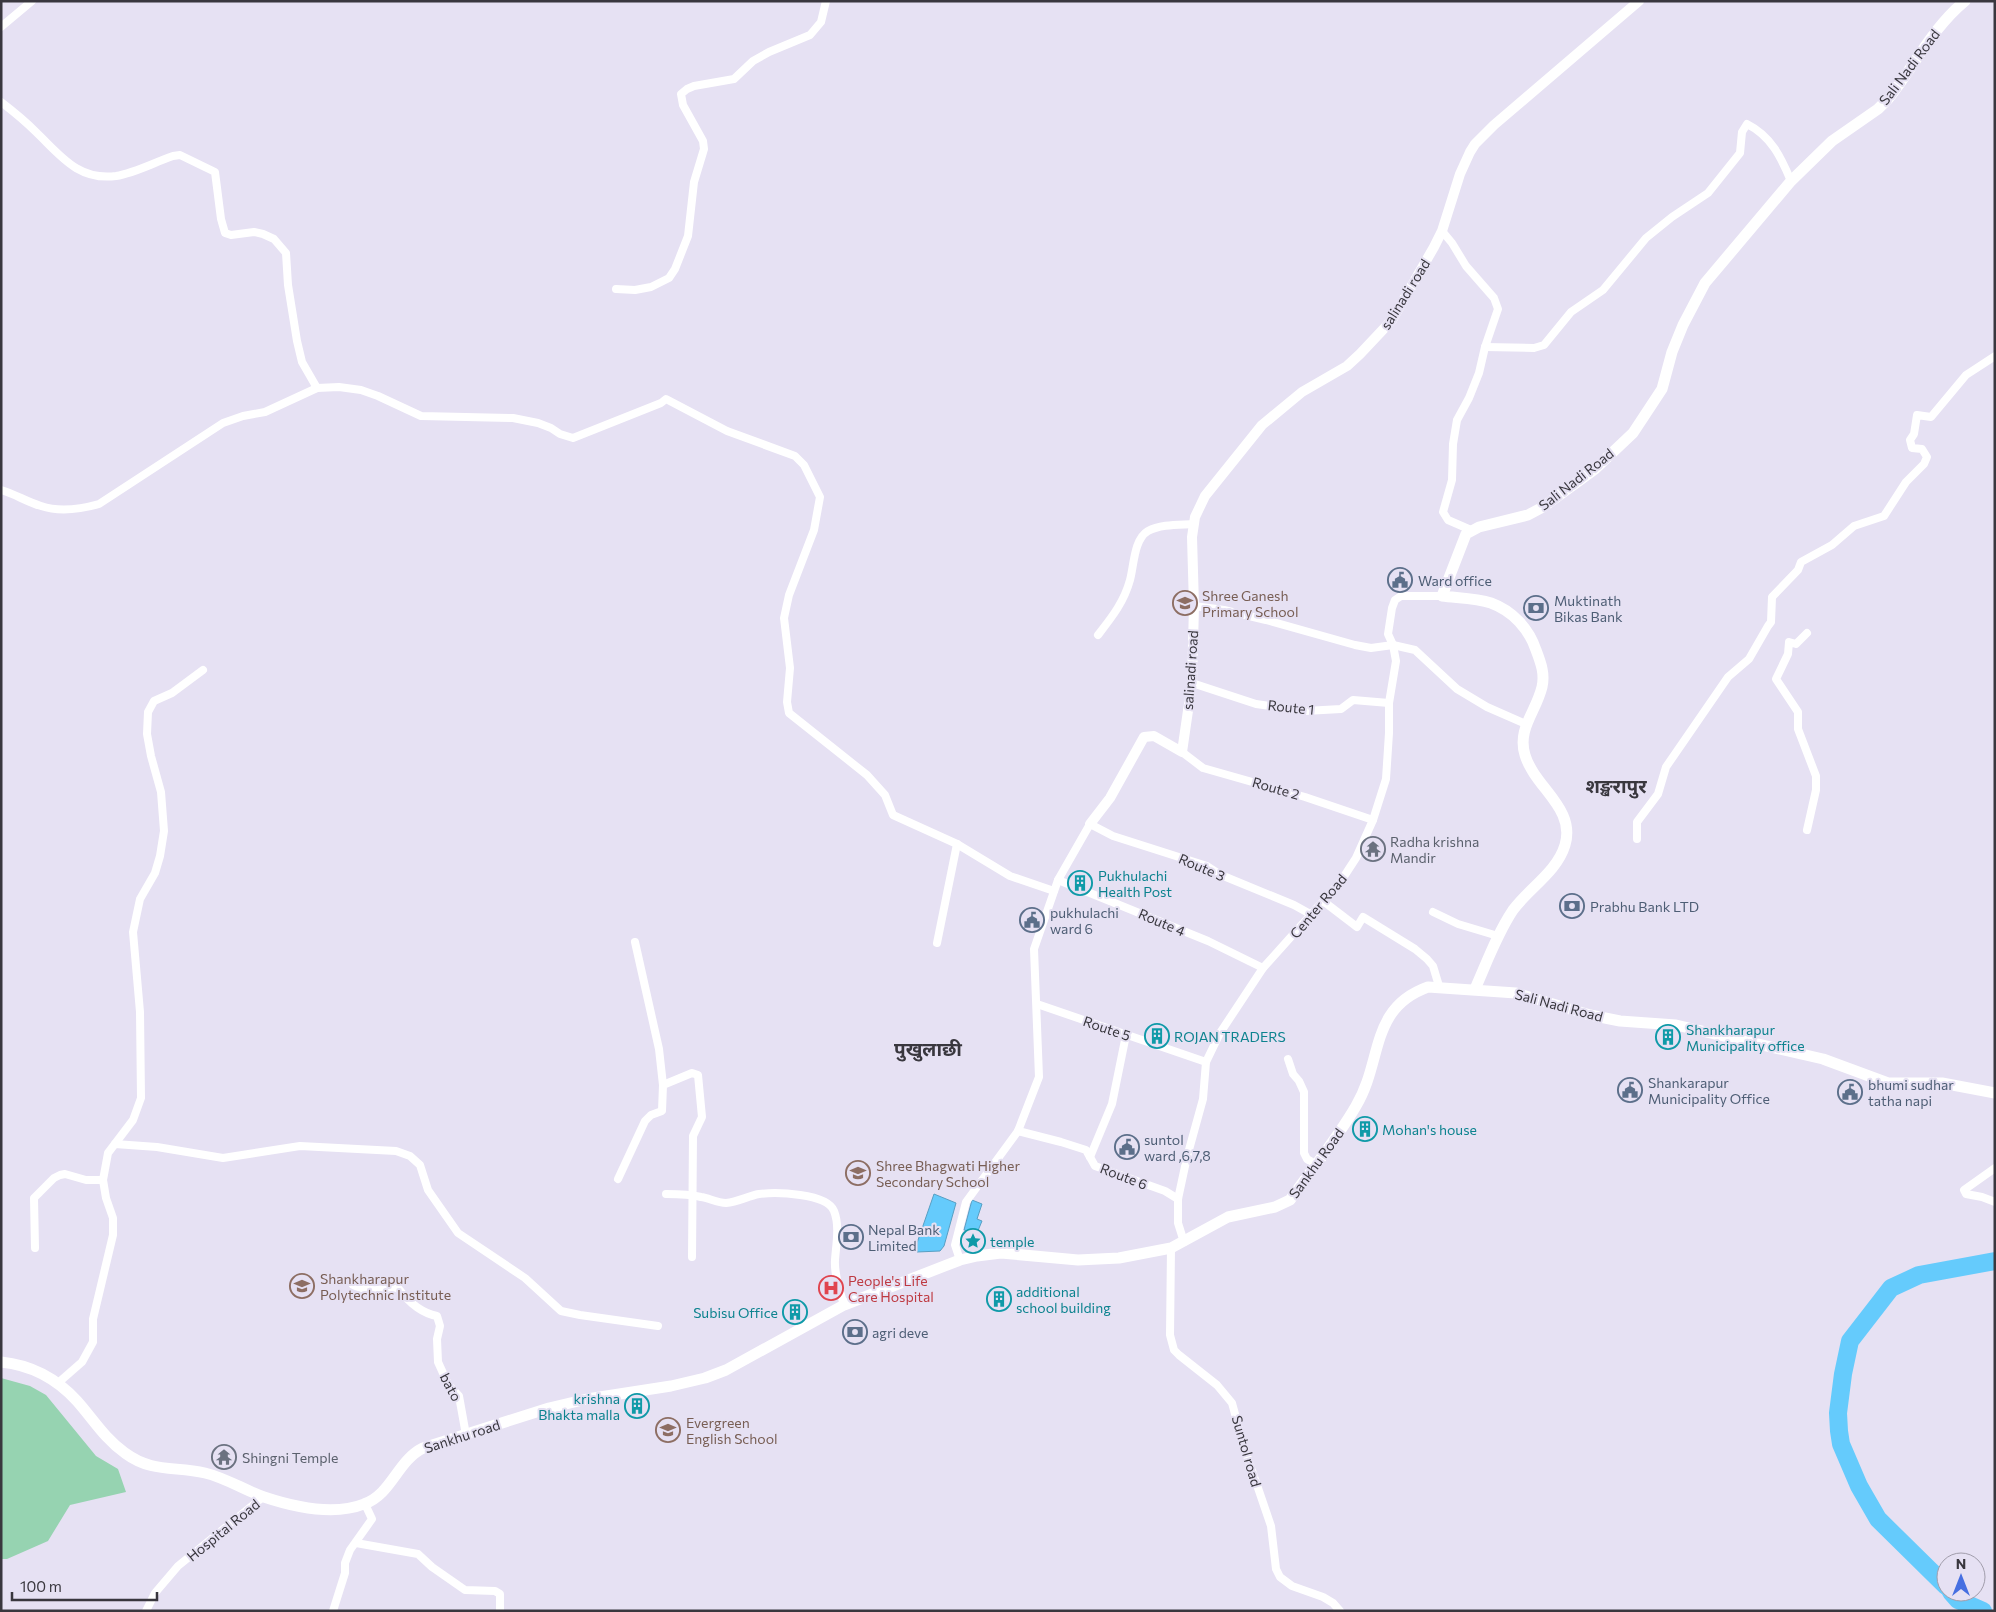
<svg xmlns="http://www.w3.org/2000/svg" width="1996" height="1612" font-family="Commissioner,'Noto Sans Devanagari',sans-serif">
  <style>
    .green { fill: #96d3b1 }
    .water { fill: #65cbfc; stroke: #589fc3 }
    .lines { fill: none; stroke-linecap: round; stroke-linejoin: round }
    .river { stroke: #65cbfc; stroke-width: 18 }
    .minor { stroke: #fff; stroke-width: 8 }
    .tertiary { stroke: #fff; stroke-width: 10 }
    .secondary { stroke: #fff; stroke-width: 11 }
    .labels { text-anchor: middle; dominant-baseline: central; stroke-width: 4; stroke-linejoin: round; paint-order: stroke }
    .street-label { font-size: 14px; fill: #39373e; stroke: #e6e1f3 }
    .service-label { font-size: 14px; fill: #4e5e75; stroke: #e6e1f3; text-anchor: start }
    .education-label { font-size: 14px; fill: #785e54; stroke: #e6e1f3; text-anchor: start }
    .worship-label { font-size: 14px; fill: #5b616d; stroke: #e6e1f3; text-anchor: start }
    .culture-label { font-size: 14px; fill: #0d838f; stroke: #e6e1f3; text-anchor: start }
    .health-label { font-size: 14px; fill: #be3a42; stroke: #e6e1f3; text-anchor: start }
    .district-label { font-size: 19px; font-weight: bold; fill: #39373e; stroke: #e6e1f3 }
  </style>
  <rect width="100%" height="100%" fill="#e6e1f3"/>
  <path class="green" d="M1,1378L30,1386L46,1395L96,1456L118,1469L126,1492L70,1505L48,1541L7,1559H1Z"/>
  <g class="water">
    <path d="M934,1194L956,1203L944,1246L940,1251L917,1252V1243Z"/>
    <path d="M972,1200L982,1204L977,1219L982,1221L977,1233L964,1230Z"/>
  </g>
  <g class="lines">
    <g class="river">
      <path d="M1946,1586L1878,1519L1859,1486L1841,1444L1839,1431L1838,1413L1843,1374L1850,1341L1891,1288L1919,1275L1995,1261"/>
      <path d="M1951,1592L1958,1600L1983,1611"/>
    </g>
    <g class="minor">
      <path d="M1,27L32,1"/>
      <path d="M1,102C14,112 25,121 36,132C60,155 78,181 116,176C135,173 155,162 173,156L180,155L215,172L221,219L225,233L231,235L254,232L263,234L274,239L286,253L288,285L297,341L302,362L317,388"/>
      <path d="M1442,231L1452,243L1466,266L1494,298L1498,309L1485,347L1479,373L1469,398L1457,420L1453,444L1452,480L1443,512L1448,520L1471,530"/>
      <path d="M616,289L635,290L651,287L669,278L675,269L688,236L694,182L704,149L703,141L683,105L681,94L687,89L694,86L734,79L753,61L769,52L810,35L821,22L826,1"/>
      <path d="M1485,347L1534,348L1544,345L1571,312L1603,290L1646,238L1672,217L1708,193L1740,153L1742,132L1747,124C1771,136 1781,157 1791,181"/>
      <path d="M1,490C15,494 27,502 41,506C59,512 81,509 99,504L223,423L243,416L265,412L317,388L339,387L361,390L378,396L421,416L513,418L538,423L551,428L560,434L573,438L661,403L666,399L727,431L795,456L804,465L820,497L814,530L789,595L784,618L790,668L787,702L789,713L867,775L885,795L893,815L957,844L1010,876L1054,891"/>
      <path d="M1194,606L1224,610L1266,620L1355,645L1371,648L1393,645L1415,650L1457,689L1487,707L1526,724"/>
      <path d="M1098,635C1112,617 1124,602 1130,580C1134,565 1134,539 1148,531C1161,524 1180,525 1194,524"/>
      <path d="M1192,683L1256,704L1305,711L1341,709L1353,700L1389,703"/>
      <path d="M1182,752L1203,768L1305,797L1373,820"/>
      <path d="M1807,830L1816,790V776L1798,729V712L1776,679L1788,654L1789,642L1796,644L1807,633"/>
      <path d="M1637,839V822L1658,794L1666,767L1728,677L1749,659L1768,626L1771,622L1772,597L1798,570L1801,562L1832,545L1854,526L1884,516L1906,482L1924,464L1927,457L1922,449L1912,448L1910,440L1914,434L1917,415L1931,417L1966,375L1995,356"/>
      <path d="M1058,880L1208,941L1263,968"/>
      <path d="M1323,901L1357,927L1363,917L1415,949L1427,959L1433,966L1439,986"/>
      <path d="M1433,912L1458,924L1498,936"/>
      <path d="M635,942L659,1049L663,1085"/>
      <path d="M937,943L957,844"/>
      <path d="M1037,1004L1206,1062"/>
      <path d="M1288,1059L1293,1074L1299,1081L1304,1092V1153L1307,1159L1315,1164"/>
      <path d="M1018,1131L1061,1142L1086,1150L1095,1166L1165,1191L1178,1199"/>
      <path d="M115,1144L157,1147L223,1158L300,1146L396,1151L410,1156L420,1165L428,1190L458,1233L525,1278L561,1311L580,1315L658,1326"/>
      <path d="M1090,1157L1112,1104L1126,1035"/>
      <path d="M1995,1168L1964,1190L1966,1194L1982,1197L1995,1202"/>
      <path d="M618,1179L645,1121L651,1115L662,1111L663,1085L692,1073L698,1075L702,1117L693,1136L692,1257"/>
      <path d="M666,1194C678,1194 689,1194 701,1197C709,1198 717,1203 726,1203C738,1202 748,1196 759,1194C776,1192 827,1193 834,1211C840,1226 836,1245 835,1260C834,1275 840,1291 844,1305"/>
      <path d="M1184,1242L1178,1223V1199L1187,1157L1203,1099L1206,1062L1220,1033L1263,968L1341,881L1356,858L1373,820L1386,779L1389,733V703L1396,661L1393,645L1388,634L1392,608L1395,600L1401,596H1442"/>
      <path d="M35,1248L34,1198L54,1178L60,1175L65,1174L86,1180H103"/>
      <path d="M1171,1248L1170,1335L1174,1350L1179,1355L1217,1385L1232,1403L1245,1450L1271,1526L1276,1569L1280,1577L1292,1586L1323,1597L1333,1603L1340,1611"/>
      <path d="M960,1260L955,1245L966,1202L1018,1131L1039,1077L1034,949L1058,880L1090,824L1113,836L1207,866L1221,875L1294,905L1312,915"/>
      <path d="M353,1285C361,1288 369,1291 377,1290C385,1289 389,1287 398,1288C407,1300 421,1313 437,1316L440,1326L437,1339L438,1362L448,1384L459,1396L466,1435"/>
      <path d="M58,1383L82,1362L93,1342V1319L113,1235V1218L106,1198L103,1180L108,1153L133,1120L141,1098L140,1012L133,932L140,899L155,873L160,856L164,831L161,792L151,756L147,734L148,712L154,701L172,693L203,670"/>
      <path d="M356,1543L418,1554L432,1567L465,1590L495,1591L500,1594V1611"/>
      <path d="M146,1611L155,1593L178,1566L263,1497"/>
      <path d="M333,1611L345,1573V1563L350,1550L372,1519L365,1504"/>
    </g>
    <path class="tertiary" d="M1090,824L1110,798L1144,737L1154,736L1182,752L1192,683L1194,606L1192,537L1195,517L1205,496L1262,425L1302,392L1347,366L1360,354L1392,320L1434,247L1442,231L1460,174L1470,152L1475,144L1494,125L1639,1"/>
    <g class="secondary">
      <path d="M1475,989C1487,962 1497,934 1513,910C1529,888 1557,872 1565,845C1576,808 1535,788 1525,755C1517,729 1536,712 1542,687C1545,674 1541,663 1536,650C1529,629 1513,611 1491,603C1476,598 1457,598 1442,596L1466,534L1479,527L1528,515L1543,507L1595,469L1633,433L1662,389L1672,352L1683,325L1705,283L1791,181L1832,141L1878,109L1888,99C1914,67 1932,28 1965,1"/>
      <path d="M1,1362C31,1365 57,1379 77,1401C93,1419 105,1439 125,1453C152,1473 175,1466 205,1473C226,1478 244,1490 264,1497C294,1507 334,1516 364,1504C392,1494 397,1461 423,1448L549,1408L587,1399L671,1386L705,1378L726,1370L844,1305L960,1260L977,1256L1001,1253L1078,1260L1119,1258L1171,1248L1228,1217L1275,1207L1290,1200C1312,1169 1337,1139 1356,1106C1383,1061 1369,1008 1428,987L1516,993L1590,1015L1620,1021L1676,1025L1823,1059L1888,1083H1942L1995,1093"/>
    </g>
  </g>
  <defs>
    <symbol id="civic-ring" viewBox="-11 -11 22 22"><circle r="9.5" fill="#e6e1f3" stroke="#5c6f8a" stroke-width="1.5"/><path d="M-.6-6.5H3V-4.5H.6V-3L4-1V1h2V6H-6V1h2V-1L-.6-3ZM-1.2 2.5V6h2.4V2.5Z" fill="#5c6f8a"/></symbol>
    <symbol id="school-ring" viewBox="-11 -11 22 22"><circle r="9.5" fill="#e6e1f3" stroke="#8d6e63" stroke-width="1.5"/><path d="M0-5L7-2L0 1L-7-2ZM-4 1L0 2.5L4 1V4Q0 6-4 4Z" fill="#8d6e63"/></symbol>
    <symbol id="bank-ring" viewBox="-11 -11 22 22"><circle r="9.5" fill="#e6e1f3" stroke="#5c6f8a" stroke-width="1.5"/><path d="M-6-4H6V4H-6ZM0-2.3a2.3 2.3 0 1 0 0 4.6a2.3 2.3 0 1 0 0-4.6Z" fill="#5c6f8a"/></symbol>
    <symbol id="temple-ring" viewBox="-11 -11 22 22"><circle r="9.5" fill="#e6e1f3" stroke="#6b7280" stroke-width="1.5"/><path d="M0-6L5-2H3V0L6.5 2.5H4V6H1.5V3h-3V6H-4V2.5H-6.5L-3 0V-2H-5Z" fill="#6b7280"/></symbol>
    <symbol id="building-ring" viewBox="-11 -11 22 22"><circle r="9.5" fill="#e6e1f3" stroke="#0f9aa8" stroke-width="1.5"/><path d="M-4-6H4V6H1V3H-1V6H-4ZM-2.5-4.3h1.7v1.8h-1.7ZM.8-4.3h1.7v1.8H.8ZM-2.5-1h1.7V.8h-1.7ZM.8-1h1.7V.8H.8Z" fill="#0f9aa8"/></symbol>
    <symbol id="sight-ring" viewBox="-11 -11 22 22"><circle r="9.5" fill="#e6e1f3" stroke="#0f9aa8" stroke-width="1.5"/><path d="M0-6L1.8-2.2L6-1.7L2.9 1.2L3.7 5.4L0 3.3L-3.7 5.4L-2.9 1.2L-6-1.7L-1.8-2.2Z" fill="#0f9aa8"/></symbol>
    <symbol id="university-ring" viewBox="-11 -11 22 22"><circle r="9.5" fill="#e6e1f3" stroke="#8d6e63" stroke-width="1.5"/><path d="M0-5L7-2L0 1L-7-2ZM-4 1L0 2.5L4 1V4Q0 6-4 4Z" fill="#8d6e63"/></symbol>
    <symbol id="hospital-ring" viewBox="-11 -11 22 22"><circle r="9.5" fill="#e6e1f3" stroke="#e0444e" stroke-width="1.5"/><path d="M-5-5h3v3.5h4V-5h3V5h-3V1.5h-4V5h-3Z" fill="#e0444e"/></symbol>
  </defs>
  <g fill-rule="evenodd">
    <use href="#civic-ring" x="1386" y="566" width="28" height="28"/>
    <use href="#school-ring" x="1171" y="589" width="28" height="28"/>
    <use href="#bank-ring" x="1522" y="594" width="28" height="28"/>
    <use href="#temple-ring" x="1359" y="835" width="28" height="28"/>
    <use href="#building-ring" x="1066" y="869" width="28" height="28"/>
    <use href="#bank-ring" x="1558" y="892" width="28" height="28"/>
    <use href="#civic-ring" x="1018" y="906" width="28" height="28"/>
    <use href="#building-ring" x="1143" y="1022" width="28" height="28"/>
    <use href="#building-ring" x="1654" y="1023" width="28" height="28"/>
    <use href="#civic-ring" x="1616" y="1076" width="28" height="28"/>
    <use href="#civic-ring" x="1836" y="1078" width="28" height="28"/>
    <use href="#building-ring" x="1351" y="1115" width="28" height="28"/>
    <use href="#civic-ring" x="1113" y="1133" width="28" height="28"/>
    <use href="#school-ring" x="844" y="1159" width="28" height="28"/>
    <use href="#bank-ring" x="837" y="1223" width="28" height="28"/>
    <use href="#sight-ring" x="959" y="1227" width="28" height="28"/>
    <use href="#university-ring" x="288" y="1272" width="28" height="28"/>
    <use href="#hospital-ring" x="817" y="1274" width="28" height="28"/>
    <use href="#building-ring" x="985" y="1285" width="28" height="28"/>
    <use href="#building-ring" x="781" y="1298" width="28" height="28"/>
    <use href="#bank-ring" x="841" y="1318" width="28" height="28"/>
    <use href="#building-ring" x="623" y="1392" width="28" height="28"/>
    <use href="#school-ring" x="654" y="1416" width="28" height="28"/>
    <use href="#temple-ring" x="210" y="1443" width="28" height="28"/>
  </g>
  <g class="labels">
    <g class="street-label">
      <text transform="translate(1909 67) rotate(-53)">Sali Nadi Road</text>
      <text transform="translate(1405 294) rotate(-58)">salinadi road</text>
      <text transform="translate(1576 479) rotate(-38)">Sali Nadi Road</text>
      <text transform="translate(1190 670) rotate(-86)">salinadi road</text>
      <text transform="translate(1291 707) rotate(6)">Route 1</text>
      <text transform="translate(1276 788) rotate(16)">Route 2</text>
      <text transform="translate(1202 867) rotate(23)">Route 3</text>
      <text transform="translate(1318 906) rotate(-50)">Center Road</text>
      <text transform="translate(1162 922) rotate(23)">Route 4</text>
      <text transform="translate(1559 1005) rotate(15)">Sali Nadi Road</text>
      <text transform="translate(1107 1028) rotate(19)">Route 5</text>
      <text transform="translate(1316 1163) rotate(-54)">Sankhu Road</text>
      <text transform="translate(1124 1176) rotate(21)">Route 6</text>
      <text transform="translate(451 1387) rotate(62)">bato</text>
      <text transform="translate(462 1436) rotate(-18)">Sankhu road</text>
      <text transform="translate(1247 1451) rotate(74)">Suntol road</text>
      <text transform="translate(223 1530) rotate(-39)">Hospital Road</text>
    </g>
    <g class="service-label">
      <text x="1418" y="580">Ward office</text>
      <text x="1554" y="600">Muktinath<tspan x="1554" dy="16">Bikas Bank</tspan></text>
      <text x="1590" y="906">Prabhu Bank LTD</text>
      <text x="1050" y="912">pukhulachi<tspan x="1050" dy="16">ward 6</tspan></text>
      <text x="1648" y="1082">Shankarapur<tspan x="1648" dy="16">Municipality Office</tspan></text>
      <text x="1868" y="1084">bhumi sudhar<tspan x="1868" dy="16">tatha napi</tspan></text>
      <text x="1144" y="1139">suntol<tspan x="1144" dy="16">ward ,6,7,8</tspan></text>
      <text x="868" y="1229">Nepal Bank<tspan x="868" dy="16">Limited</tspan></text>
      <text x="872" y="1332">agri deve</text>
    </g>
    <g class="education-label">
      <text x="1202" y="595">Shree Ganesh<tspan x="1202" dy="16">Primary School</tspan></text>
      <text x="876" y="1165">Shree Bhagwati Higher<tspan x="876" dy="16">Secondary School</tspan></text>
      <text x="320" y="1278">Shankharapur<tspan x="320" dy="16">Polytechnic Institute</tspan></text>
      <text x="686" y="1422">Evergreen<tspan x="686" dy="16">English School</tspan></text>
    </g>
    <g class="worship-label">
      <text x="1390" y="841">Radha krishna<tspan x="1390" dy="16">Mandir</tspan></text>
      <text x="242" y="1457">Shingni Temple</text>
    </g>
    <g class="culture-label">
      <text x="1098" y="875">Pukhulachi<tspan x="1098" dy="16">Health Post</tspan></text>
      <text x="1686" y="1029">Shankharapur<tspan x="1686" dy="16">Municipality office</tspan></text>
      <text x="1174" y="1036">ROJAN TRADERS</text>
      <text x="1382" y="1129">Mohan's house</text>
      <text x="990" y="1241">temple</text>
      <text x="1016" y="1291">additional<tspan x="1016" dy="16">school building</tspan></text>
      <text x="778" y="1312" text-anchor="end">Subisu Office</text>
      <text x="620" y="1398" text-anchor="end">krishna<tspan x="620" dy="16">Bhakta malla</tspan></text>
    </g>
    <g class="health-label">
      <text x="848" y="1280">People's Life<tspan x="848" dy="16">Care Hospital</tspan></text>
    </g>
    <g class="district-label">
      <text x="1616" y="785">शङ्खरापुर</text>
      <text x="928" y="1048">पुखुलाछी</text>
    </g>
  </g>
  <rect width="1996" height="1612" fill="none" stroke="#39373e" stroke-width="5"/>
  <g transform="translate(1961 1577)"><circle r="24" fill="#e6e1f3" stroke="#a19dab"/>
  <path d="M0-4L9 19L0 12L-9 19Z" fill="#466fe1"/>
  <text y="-8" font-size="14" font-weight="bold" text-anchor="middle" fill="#39373e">N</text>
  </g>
  <path d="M12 1592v8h145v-8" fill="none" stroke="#39373e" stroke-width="2.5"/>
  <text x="20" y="1592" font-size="15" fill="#39373e" stroke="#e6e1f3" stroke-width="4" paint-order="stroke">100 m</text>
</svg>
